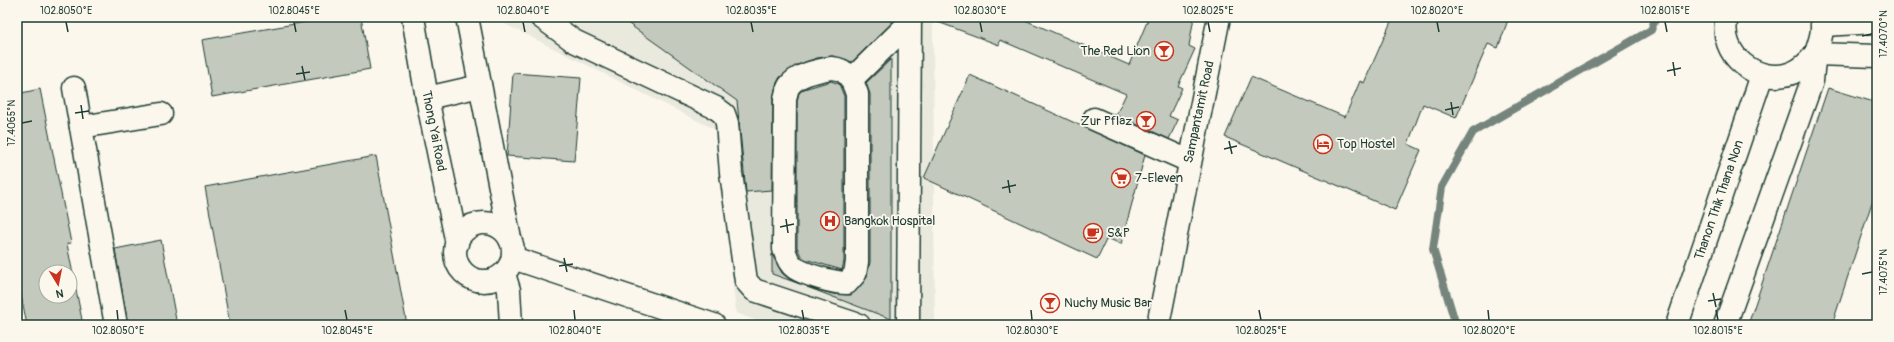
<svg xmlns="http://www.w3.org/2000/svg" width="1894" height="342" font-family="Pangolin,sans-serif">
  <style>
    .built { fill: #eae9de }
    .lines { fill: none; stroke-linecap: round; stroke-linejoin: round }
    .stream { stroke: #74847b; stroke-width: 8 }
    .building { fill: #c4c9be; stroke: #1f3d34; fill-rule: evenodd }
    .minor-casing { stroke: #1f3d34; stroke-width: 25 }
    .minor { stroke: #fbf7ec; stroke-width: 22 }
    .ticks { fill: none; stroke: #1f3d34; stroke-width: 1.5 }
    .labels { text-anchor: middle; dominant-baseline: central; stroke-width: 3.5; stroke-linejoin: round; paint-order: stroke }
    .poi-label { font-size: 13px; fill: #1f3d34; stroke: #fbf7ec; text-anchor: start }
    .street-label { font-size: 13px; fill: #1f3d34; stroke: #fbf7ec }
    .neatline { fill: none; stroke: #1f3d34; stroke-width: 1.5 }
    .ticks-label { font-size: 10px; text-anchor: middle; fill: #1f3d34 }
  </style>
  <rect width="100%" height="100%" fill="#fbf7ec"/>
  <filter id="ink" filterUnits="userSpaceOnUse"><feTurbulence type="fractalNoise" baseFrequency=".025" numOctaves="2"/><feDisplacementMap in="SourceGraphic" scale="8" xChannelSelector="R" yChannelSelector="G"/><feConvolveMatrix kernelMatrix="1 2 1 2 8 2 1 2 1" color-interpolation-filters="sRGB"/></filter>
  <g filter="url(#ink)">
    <path class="built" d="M491,17H933L935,325H768L736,313L716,130Z"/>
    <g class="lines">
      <path class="stream" d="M1456,325L1433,249L1442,187L1473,132L1651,30L1656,17"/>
    </g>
    <g class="building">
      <path d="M335,17H361L370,69L212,97L202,40Z"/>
      <path d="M619,17H891V24L852,62L833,56L817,58L797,65L780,77L776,85L773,99L772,190L746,192L737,101Z"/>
      <path d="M930,17H1018L1129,65L1149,17H1194L1189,46L1195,49L1178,86L1182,88L1169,116L1178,120L1169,139L1116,115L1126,94L1000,40L999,45L930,19Z"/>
      <path d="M1393,17H1509L1498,48L1488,44L1456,118L1423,104L1408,144L1421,150L1395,210L1225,137L1251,77L1345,117L1360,81L1364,83Z"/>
      <path d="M891,59V319L807,287L833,294L851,295L864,282L867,276L870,262V94L866,83Z"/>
      <path d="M513,73L581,78L574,161L507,156Z"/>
      <path d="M970,75L1145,155L1121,244L1107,238L1097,259L924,178Z"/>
      <path d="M831,81L839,84L844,96V261L842,270L805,259L801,256L797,247V101L799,93L804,89Z"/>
      <path d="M1828,88L1877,103V187L1832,325H1748Z"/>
      <path d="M40,89L71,243L67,244L83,325H27L17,275V94ZM46,272H70V296H46Z"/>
      <path d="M376,156L407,325H230L205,187Z"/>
      <path d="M161,240L177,325H128L115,249Z"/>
      <path d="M772,254L782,273L789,279L800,284L772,274Z"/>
    </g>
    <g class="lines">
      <defs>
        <g id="minor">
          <path d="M413,17L427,98L457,244"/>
          <path d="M467,17L510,239"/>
          <path d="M541,17L574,41L716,108L724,114L727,123L731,173L746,281L754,290L859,325"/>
          <path d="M1727,17C1717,54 1757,86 1792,73C1802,69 1809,62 1815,54"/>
          <path d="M1823,25L1877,22"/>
          <path d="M1815,54L1877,56"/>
          <path d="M831,68C848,69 852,79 857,94V262L855,274L847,283C834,283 806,275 795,268C789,264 786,256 784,249L785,99C786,95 787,89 789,86C798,74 817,71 831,68Z"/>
          <path d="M852,79L910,22"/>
          <path d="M74,88L116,325"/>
          <path d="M427,98L480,86"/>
          <path d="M1094,119L1189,161"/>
          <path d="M81,127L161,114"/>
          <circle cx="484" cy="252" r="29"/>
          <path d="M513,258L714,325"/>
          <path d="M504,274L509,290L511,325"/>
          <path d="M908,325L910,17"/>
          <path d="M1158,325L1219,17"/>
          <path d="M1677,325L1762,75"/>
          <path d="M1725,325L1812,81C1813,72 1813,62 1816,53C1820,40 1824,31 1821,17"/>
        </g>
      </defs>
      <use href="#minor" class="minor-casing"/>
      <use href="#minor" class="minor"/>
    </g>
  </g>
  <path class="ticks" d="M66,22L68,32M294,22L296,32M523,22L525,32M751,22L753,32M980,22L982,32M1208,22L1210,32M1437,22L1439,32M1665,22L1667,32M1862,36L1872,34M1673,62L1675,76M302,66L305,80M1667,71L1681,68M296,74L310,72M1451,102L1453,115M81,105L83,119M1445,110L1459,107M75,113L89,111M22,123L32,121M1229,141L1232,154M1224,149L1237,146M1008,180L1010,193M1002,188L1016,185M786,219L788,233M780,227L794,224M564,258L567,272M559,266L573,264M1862,274L1872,272M1713,293L1716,307M1708,301L1721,299M117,310L118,320M345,310L347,320M574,310L575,320M802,310L804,320M1031,310L1032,320M1259,310L1261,320M1488,310L1489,320M1716,310L1718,320"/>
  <defs>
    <symbol id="bar-ring" viewBox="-11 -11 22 22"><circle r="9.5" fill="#fbf7ec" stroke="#c8321e" stroke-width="1.5"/><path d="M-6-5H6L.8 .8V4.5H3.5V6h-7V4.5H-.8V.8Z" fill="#c8321e"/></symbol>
    <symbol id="hotel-ring" viewBox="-11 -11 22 22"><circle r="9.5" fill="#fbf7ec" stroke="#c8321e" stroke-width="1.5"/><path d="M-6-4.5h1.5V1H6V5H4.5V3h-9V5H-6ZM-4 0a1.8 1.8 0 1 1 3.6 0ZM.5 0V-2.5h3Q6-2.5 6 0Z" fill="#c8321e"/></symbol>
    <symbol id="supermarket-ring" viewBox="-11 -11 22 22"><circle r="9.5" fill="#fbf7ec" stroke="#c8321e" stroke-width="1.5"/><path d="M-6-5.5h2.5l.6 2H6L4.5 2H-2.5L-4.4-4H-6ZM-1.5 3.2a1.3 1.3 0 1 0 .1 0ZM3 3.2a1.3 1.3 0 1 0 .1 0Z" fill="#c8321e"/></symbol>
    <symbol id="hospital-ring" viewBox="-11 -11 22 22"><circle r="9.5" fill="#fbf7ec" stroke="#c8321e" stroke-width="1.5"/><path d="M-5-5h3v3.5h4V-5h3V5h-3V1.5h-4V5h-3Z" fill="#c8321e"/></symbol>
    <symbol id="cafe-ring" viewBox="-11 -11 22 22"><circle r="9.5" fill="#fbf7ec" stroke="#c8321e" stroke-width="1.5"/><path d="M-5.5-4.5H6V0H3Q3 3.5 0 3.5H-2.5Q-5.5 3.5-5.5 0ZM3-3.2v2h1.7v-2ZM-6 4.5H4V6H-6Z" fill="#c8321e"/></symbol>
  </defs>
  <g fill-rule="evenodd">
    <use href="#bar-ring" x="1153" y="40" width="22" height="22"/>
    <use href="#bar-ring" x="1135" y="110" width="22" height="22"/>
    <use href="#hotel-ring" x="1312" y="133" width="22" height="22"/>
    <use href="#supermarket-ring" x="1110" y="167" width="22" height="22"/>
    <use href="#hospital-ring" x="819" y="210" width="22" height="22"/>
    <use href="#cafe-ring" x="1082" y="222" width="22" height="22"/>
    <use href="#bar-ring" x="1039" y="292" width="22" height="22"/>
  </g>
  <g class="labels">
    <g class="poi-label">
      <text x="1150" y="51" text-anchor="end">The Red Lion</text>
      <text x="1132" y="121" text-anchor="end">Zur Pflaz</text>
      <text x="1337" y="144">Top Hostel</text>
      <text x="1135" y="178">7-Eleven</text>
      <text x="844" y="221">Bangkok Hospital</text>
      <text x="1107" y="233">S&amp;P</text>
      <text x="1064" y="303">Nuchy Music Bar</text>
    </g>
    <g class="street-label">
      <text transform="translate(1199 112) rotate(-78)">Sampantamit Road</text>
      <text transform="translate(434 131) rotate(79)">Thong Yai Road</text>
      <text transform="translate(1719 200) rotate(-71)">Thanon Thik Thana Non</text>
    </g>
  </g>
  <rect width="1894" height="342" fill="none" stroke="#fbf7ec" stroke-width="44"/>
  <g transform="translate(58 284) rotate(170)"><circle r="19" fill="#fbf7ec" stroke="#a3ada2"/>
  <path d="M0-3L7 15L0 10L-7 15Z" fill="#c8321e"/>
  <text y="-6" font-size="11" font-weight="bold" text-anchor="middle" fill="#1f3d34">N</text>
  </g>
  <rect x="22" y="22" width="1850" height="298" class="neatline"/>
  <g class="ticks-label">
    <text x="66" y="14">102.8050°E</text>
    <text x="294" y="14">102.8045°E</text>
    <text x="523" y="14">102.8040°E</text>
    <text x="751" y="14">102.8035°E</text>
    <text x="980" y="14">102.8030°E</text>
    <text x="1208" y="14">102.8025°E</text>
    <text x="1437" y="14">102.8020°E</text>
    <text x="1665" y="14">102.8015°E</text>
    <text transform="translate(1883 34) rotate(-90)" y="4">17.4070°N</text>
    <text transform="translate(11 123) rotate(-90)" y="4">17.4065°N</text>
    <text transform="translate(1883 272) rotate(-90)" y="4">17.4075°N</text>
    <text x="118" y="334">102.8050°E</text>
    <text x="347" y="334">102.8045°E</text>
    <text x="575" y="334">102.8040°E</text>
    <text x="804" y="334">102.8035°E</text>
    <text x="1032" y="334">102.8030°E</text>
    <text x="1261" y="334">102.8025°E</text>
    <text x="1489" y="334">102.8020°E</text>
    <text x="1718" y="334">102.8015°E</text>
  </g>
</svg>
